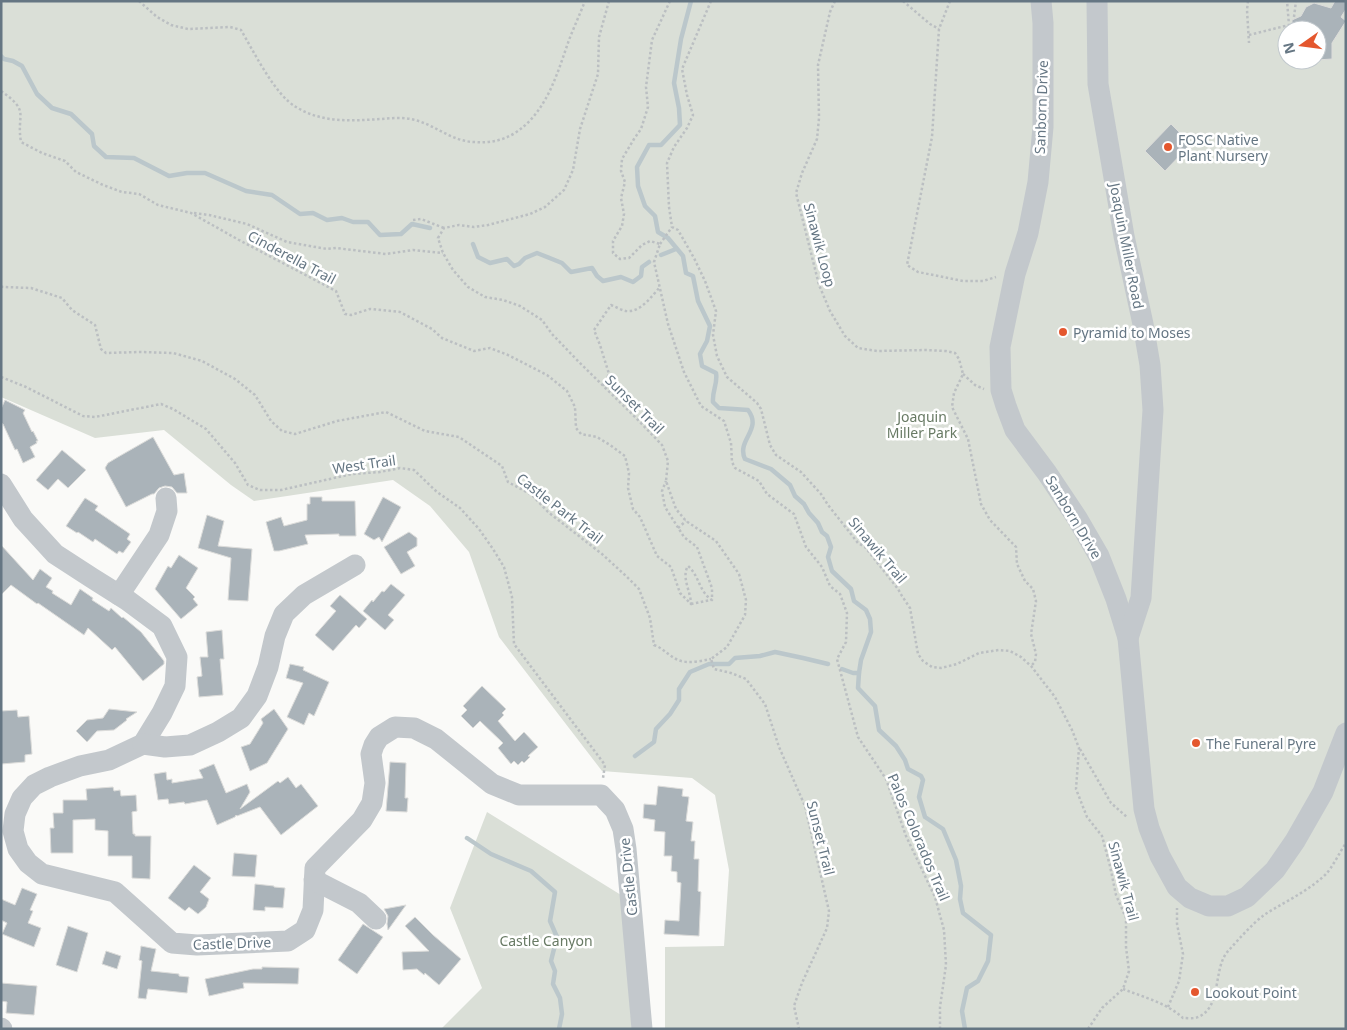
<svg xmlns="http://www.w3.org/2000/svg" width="1347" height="1030" font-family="'Noto Sans',sans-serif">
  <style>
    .green { fill: #dadfd7; fill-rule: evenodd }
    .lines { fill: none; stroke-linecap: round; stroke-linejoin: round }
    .stream { stroke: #bbc7cb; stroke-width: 4.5 }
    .building { fill: #aab3b9; stroke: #dcdcda }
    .path { stroke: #bbbfc2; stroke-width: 2.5; stroke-dasharray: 2.5 2.5; stroke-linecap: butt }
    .minor { stroke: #c3c8cc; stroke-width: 21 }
    .poi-dot { fill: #e4572e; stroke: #fff; stroke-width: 2 }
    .labels { text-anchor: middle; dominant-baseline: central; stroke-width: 5; stroke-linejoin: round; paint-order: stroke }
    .street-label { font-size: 14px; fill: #657683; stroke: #fff }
    .poi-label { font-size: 14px; fill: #657683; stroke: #fff; text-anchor: start }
    .park-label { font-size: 14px; fill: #687a64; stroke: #fff }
  </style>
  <rect width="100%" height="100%" fill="#fafaf8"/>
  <g class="green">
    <path d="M1,1H1346V1029H665V947L724,946L729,870L715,795L692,778L602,771L499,637L469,552L430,506L393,480L254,501L231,485L164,430L95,438L1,397ZM1287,30H1317V60H1287Z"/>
    <path d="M487,812L621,895L632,1029H441L482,988L450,908Z"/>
  </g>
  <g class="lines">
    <g class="stream">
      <path d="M691,1L681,39L674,83L679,108L680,125L661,145H649L637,167L638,186L645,206L655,216L658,232L668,238L683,256L686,273L693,276L698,301L710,326L707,341L700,354L702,366L716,373C718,383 712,391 713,402L719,408L748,410C763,430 736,440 745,459L771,469L790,485L795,496L804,504L809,513L818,523L822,532L827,536L831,547L828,557L832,571L851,589L854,601L866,610L870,619L871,632L861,660L859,673L858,688L875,706L879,730L896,746L905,760L908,769L921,776L923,780L919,797L925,817L943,829L956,860L961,886L960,899L963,913L991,935L988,961L978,981L967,988L962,1011L965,1029"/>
      <path d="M1,56L4,59L13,61L22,66L37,94L52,108L71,114L92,134L94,146L106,157L134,158L169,176L187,173H205L246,191L272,195L300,214L313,213L327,220L342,218L353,222H368L380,235L401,234L412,224L430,228"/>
      <path d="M473,244L478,257L490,263L507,259L514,266L519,264L525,258L537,253L562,263L571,272L592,268L597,276L603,281L621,277L633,282L641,276L642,267L649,262"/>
      <path d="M661,255L676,249"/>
      <path d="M842,669L853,673H859"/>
      <path d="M635,756L654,742L656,729L670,714L679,700V689L690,672L709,664H729L735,658L760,656L775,652L803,658L828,664"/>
      <path d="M467,838L491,854L531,871L555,892L550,921L557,937L551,961L555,971L553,984L560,998L562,1014L559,1029"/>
    </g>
  </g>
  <g class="building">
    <path d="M1335,1H1346V9L1341,17L1346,21L1332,43V59L1317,60V30H1292V20L1301,16L1306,7L1314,3L1331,8Z"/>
    <path d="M1171,124L1191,144L1165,171L1145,151Z"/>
    <path d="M5,400L25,410L23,413L32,432L33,431L38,441H36L37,443L30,447L35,457L23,463L17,449L15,450L3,424L1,423V409Z"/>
    <path d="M153,437L174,475L184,473L187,493H177L172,487L165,486L159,488L154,494H152L126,507L105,468L108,463L118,457Z"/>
    <path d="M62,450L86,470L68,488L58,479L48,490L36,480Z"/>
    <path d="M310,497H322V501H355L356,536H339V534L305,535L308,544L279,551H274L266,522L281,517L284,526L307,520V504H310Z"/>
    <path d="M383,497L401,507L382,542L379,537L374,540L364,534Z"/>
    <path d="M85,498L98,506L95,510L130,534L127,539L131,542L123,553L119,551L117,554L95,539L93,542L78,532L77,533L66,526Z"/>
    <path d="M207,515L224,521L218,546L252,549L248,601L228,600L231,558L198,548Z"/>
    <path d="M409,532L417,538V546L407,552L415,566L401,574L384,547Z"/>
    <path d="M1,545L33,580L40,569L52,578L46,587L53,591L52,593L71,605L80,589L93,598L92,600L109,611L111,608L122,618L123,617L141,632L164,661V664L143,681L115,647L112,650L88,628L84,635L38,603L37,604L11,585L1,595Z"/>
    <path d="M179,555L198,568L186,588L195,597L193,599L198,605L181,619L155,589L168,566L171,568Z"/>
    <path d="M391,584L405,595L388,615L394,620L385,630L363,611L372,600L373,602L382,591L384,592Z"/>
    <path d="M340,595L367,619L359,628L356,625L333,651L315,635L336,611L330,606Z"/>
    <path d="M222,630L224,659H220L223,695L199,697L197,677L202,676L200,657H208L206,632Z"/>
    <path d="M290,664L304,667L303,670L329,682L314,716L309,713L304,725L287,717L303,683L286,678Z"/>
    <path d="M482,686L506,709L502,713L504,715L498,721L515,741L524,732L538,747L528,756L530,757L524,763L522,761L518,765L514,761L511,764L498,748L503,743L480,721L473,728L461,716L467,710L463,706Z"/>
    <path d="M109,709L137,712L126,719L127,720L114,730L97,731L87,742L76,731L87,720L103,718Z"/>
    <path d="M274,709L288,729L267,763L250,771L241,747L250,744L263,723L261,719Z"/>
    <path d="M17,710L18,717L29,716L32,754L25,755V762L1,764V711Z"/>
    <path d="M390,762L406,763L405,798H408L407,812L386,811Z"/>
    <path d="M214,764L226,793L247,784L250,792L240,809L278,781L280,783L288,777L296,788L301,784L318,806L281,835L260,807L237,816L236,815L235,817L217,825L207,800L185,804L184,802L169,804L168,799L158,800L154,774L166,772L167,780L172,779V783L203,778L199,770Z"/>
    <path d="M658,786L683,789L682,796L689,797L686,821L693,822L691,841H695L694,859H699L698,891L701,892L699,936L664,934L665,920L679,921L681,883L677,882V872L671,871L672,856H664L665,832L654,831L655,820L643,818L644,804L656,805Z"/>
    <path d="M113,787L114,791L120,790L121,796L136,795L137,811L132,812L133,834H135V836H151L150,879L132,878V856H108V831L95,830V819L73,820V853H51L50,828H54L53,813H63V800H87L86,789Z"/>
    <path d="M234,853L257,855L255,877L232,876Z"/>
    <path d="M194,865L211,878L200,892L209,899L206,907L198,914L189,907L185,911L168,898Z"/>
    <path d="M255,884L274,886V887L285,888L283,908L265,907V911L253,910Z"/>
    <path d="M22,888L37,894L30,910L33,911L28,923L41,928L34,947L2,934L7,923L1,920V899L15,905Z"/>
    <path d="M406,905L388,930L387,924L388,916L384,909Z"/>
    <path d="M415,917L433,935L461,959L439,985L425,973L424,975L417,969L403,970L402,952L429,951L405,926Z"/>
    <path d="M363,924L383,937L357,974L338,960Z"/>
    <path d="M68,926L88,933L77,972L56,965Z"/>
    <path d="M141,946L156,949L151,971L179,974V976L189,977L187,993L148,989L146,999L138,998L142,961L139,960Z"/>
    <path d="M106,951L121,956L117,969L102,964Z"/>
    <path d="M262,967L299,968L298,984L243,983L244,988L209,996L205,979L253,969H262Z"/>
    <path d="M1,983L37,986L34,1015L6,1013L7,1002L1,1001Z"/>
  </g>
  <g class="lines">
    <g class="path">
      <path d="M139,1L157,17L171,25L188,29L230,27L241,30C254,52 275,95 296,107C322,123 351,121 381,119C392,118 404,117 415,120C435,125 453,142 475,142C489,143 502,141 515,133C547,112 557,74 569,40C574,27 580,14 585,1"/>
      <path d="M609,1L599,37L598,74L580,129L573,170L564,190L545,207L530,214L488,225L474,227L459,225L444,228L438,238L443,253L453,270L468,287L485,297L503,300L520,306L542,320L552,334L577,360L636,418L662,445L668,461L666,481L676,509L686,521L716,541L739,574L746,600L745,615L727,647L711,659L714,669L731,673L746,679L765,704L779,747L805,806L829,911L827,928L802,983L794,1006L799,1029"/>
      <path d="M670,1L652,40L646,87L648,107L641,129L634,139L622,159L621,171L625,182L621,198L624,214L622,226L613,241V253L620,259L629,258L642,245L650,241L660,244L654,262L668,324L684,372L701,406L724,421L731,443L732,462L735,468L759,481L767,494L794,514L806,547L822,567L830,586L840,594L847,613L846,642L837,659L858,737L886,779L906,836L935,897L944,930L946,965L940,1007V1029"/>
      <path d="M711,1L682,69L687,95L693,115L687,128L674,147L667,163L669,207L672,227L678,230L694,258L705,281L716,311L713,335L717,356L727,377L757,403L761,409L770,445L776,455L801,472L821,494L828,505L858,543L865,547L898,589L902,596L910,608L918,654L923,661L932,667L941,668L957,664L979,653L999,650L1010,651L1021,657L1031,666L1055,697L1072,730L1079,748L1076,789L1087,817L1102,836L1110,866L1116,895L1126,918V947L1129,971L1123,989L1102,1008L1088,1029"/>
      <path d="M835,1L830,12L818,65L819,118L817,139L802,173L796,193L819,285L830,311L845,336L858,348L877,351L926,350L946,351L955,353L959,359L963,374L954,393L952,407L968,439L981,504L990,520L1016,547L1017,564L1025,581L1033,589L1036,601L1031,634L1036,654L1035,662L1031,666"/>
      <path d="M903,1L930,24L939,29"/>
      <path d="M950,1L939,29L932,137L907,265L918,272L963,281H983L996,277"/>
      <path d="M1248,1L1247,10L1249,43"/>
      <path d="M1294,17L1296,1"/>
      <path d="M1345,29H1346"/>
      <path d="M1249,35L1289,25L1287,1"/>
      <path d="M1,91C31,112 16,113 21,142L42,153L65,161L76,172L103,185L122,192L139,194L158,205L191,213L239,240L336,291L345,314L351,315L370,309L400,312L432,329L442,338L474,351L490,348L508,355L547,375L567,391L575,407L576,428L581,434L597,437L610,445L625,456L629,473L628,488L633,509L640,517L657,556L671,567L680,593L691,604C691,592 681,577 688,566C699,575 699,592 712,600V588L697,547L684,537L665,507L662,491L666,481"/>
      <path d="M194,213L209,215L247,224L287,242L327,249L336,248L386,254L413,250L443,253"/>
      <path d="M413,220L421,219L444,228"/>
      <path d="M660,244L672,227"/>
      <path d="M1,286L3,287L31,288L62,298L72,310L95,325L101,349L106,353L140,352L173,353L202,361L235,379L255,395L271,421L282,431L295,434L337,421L386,412L425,431L459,437L502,466L508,482L532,495L548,512L602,554L626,576L639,589L650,618L654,645C663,648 669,656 678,660C688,664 701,661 711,659"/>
      <path d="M963,374L975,385L984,389"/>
      <path d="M1,377L26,387L83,416L95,417L161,404L173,409L206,429L235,463L248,485L260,490H281L352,474L380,472L400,468L414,470L437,492L460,508L479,529L493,549L504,567L512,597L514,644L605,765L603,778"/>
      <path d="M603,386L609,374L600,345L594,330L611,305C616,307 621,310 626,311C640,313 652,296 660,287"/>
      <path d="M678,528L686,521"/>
      <path d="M691,604L711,600"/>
      <path d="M1080,749L1111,803L1128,818"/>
      <path d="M1123,989C1143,997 1167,1003 1183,1018C1187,1018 1194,1019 1198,1017C1223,1007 1212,967 1229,950C1239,939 1252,924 1264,915C1284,902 1307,892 1325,875C1333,867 1339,853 1346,843"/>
      <path d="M1168,1007L1179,981L1183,954L1177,924V908"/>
    </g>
    <g class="minor">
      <path d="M1041,1L1043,23V127L1038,182L1028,233L1015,274L1000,347L1001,390L1006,406L1015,430L1047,473L1077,518L1099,556L1116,599L1128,638L1144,809L1149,828L1160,856L1177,887L1190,898L1209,906H1228L1247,897L1275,870L1295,841L1323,792L1346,733"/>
      <path d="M1097,1L1098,84L1124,236L1143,324L1150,365L1153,410L1141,598L1128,638"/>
      <path d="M1,484L23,519L55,554L92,578L127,600L162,626L177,657L175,686L162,713L143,744L109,760L80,766L50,777L34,785L22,798L15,814L13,831L18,849L28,863L42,874L115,892L172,943L197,945L288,941L305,930L313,910L315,868L362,820L372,803L375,783L371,754L374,745L379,737L395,727L414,728L436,739L492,784L519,795H601L615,810L623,829L626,849L642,1029"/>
      <path d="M119,595L159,535L167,511L166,498"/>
      <path d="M143,744L165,747L190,745L218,732L241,718L257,696L268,667L275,636L284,614L304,595L355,565"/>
      <path d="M314,880L359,903L376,919"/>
      <path d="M1,1028L2,1029"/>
    </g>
  </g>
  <g class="poi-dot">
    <circle cx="1168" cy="147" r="5"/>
    <circle cx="1063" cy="332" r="5"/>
    <circle cx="1196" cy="743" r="5"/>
    <circle cx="1195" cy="992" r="5"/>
  </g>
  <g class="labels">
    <g class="street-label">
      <text transform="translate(1041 107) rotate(-88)">Sanborn Drive</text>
      <text transform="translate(820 245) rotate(75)">Sinawik Loop</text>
      <text transform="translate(1127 246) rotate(79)">Joaquin Miller Road</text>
      <text transform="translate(292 257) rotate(28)">Cinderella Trail</text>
      <text transform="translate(635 404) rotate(45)">Sunset Trail</text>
      <text transform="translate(364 464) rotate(-8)">West Trail</text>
      <text transform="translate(560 508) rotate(38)">Castle Park Trail</text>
      <text transform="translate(1074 517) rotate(59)">Sanborn Drive</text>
      <text transform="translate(878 550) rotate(50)">Sinawik Trail</text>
      <text transform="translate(919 837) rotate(67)">Palos Colorados Trail</text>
      <text transform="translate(821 838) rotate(76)">Sunset Trail</text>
      <text transform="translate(628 877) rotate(-96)">Castle Drive</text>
      <text transform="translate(1124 881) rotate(75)">Sinawik Trail</text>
      <text transform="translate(232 943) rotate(-2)">Castle Drive</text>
    </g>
    <g class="poi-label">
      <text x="1178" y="139">FOSC Native<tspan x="1178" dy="16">Plant Nursery</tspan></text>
      <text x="1073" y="332">Pyramid to Moses</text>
      <text x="1206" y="743">The Funeral Pyre</text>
      <text x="1205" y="992">Lookout Point</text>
    </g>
    <g class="park-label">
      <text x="922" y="416">Joaquin<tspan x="922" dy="16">Miller Park</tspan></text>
      <text x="546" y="940">Castle Canyon</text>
    </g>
  </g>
  <rect width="1347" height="1030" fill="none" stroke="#657683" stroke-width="5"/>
  <g transform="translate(1302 45) rotate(256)"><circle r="24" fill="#ffffff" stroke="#c1c8cd"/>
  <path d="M0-4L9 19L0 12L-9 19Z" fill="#e4572e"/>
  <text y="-8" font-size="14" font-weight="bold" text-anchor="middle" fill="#657683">N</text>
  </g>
</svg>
